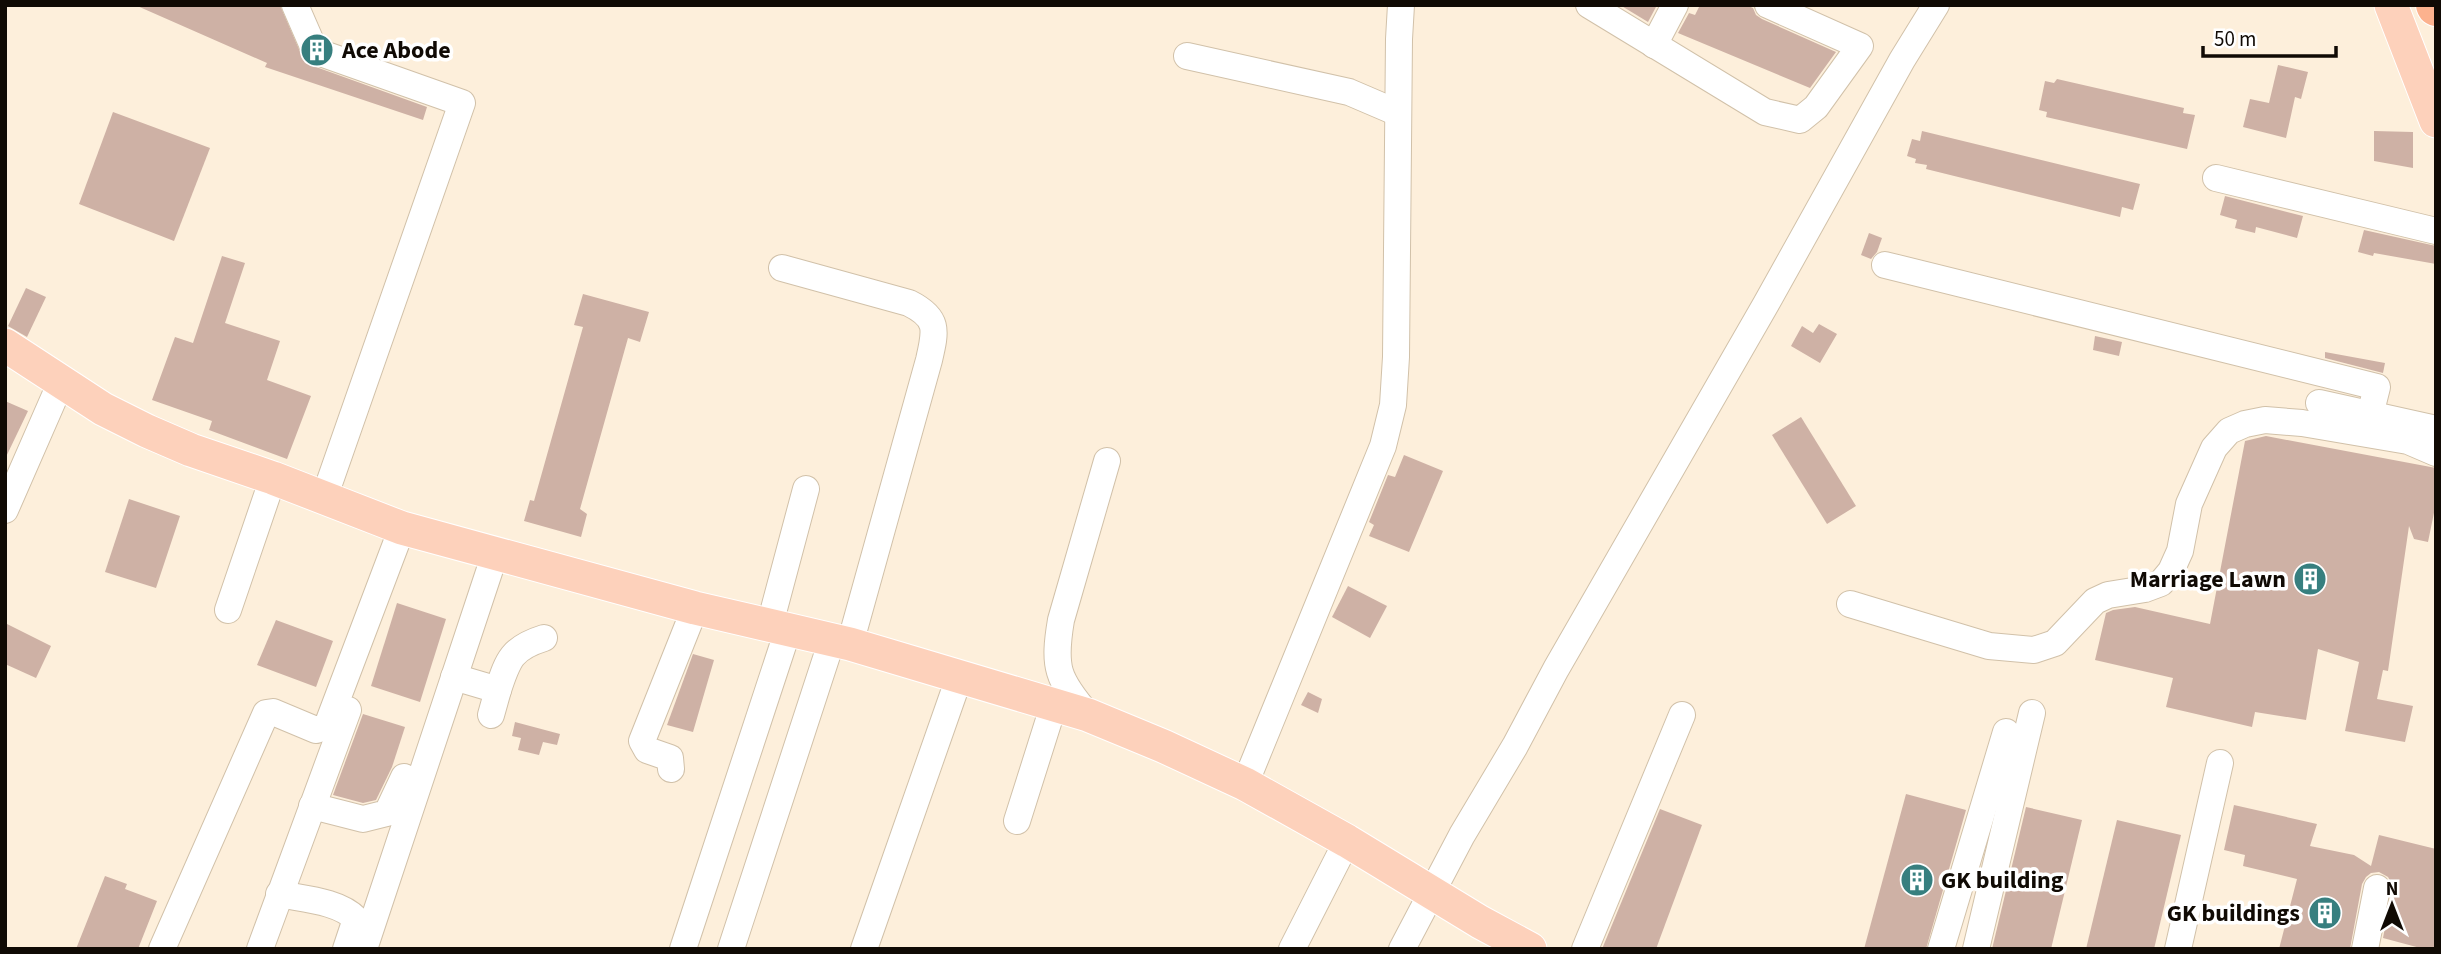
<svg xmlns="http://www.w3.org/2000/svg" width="2441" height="954" font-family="'Source Sans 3',sans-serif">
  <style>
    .building { fill: #ceb1a5 }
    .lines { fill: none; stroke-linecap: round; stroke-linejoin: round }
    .minor-casing { stroke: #d1c1a9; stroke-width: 28 }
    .major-casing { stroke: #fff; stroke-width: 35 }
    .highway-casing { stroke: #fff; stroke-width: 40 }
    .minor { stroke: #fff; stroke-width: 26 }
    .major { stroke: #fdd1bb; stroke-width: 33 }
    .highway { stroke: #fcb28e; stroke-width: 38 }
    .labels { text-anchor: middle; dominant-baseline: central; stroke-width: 7; stroke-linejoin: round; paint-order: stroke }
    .poi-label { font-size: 24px; font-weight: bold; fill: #100a04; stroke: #fff; text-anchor: start }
  </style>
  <rect width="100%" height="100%" fill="#fdefdb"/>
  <g class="building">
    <path d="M135,5H280L305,63L427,107L423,120L265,67L267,63Z"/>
    <path d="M1620,5H1657L1648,22Z"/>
    <path d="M1700,5H1746L1753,8L1756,15L1762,19L1836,52L1810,88L1678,33L1689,13L1695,15Z"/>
    <path d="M2278,65L2308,72L2301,99L2295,97L2286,138L2243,127L2250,99L2269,103Z"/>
    <path d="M2057,79L2184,108L2183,113L2195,115L2187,149L2046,117L2047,112L2039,110L2045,81L2054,83Z"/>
    <path d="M113,112L210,148L174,241L79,204Z"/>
    <path d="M1922,131L2140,184L2133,210L2122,207L2120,217L1926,169L1927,165L1915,163L1916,159L1907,156L1912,139L1920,141Z"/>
    <path d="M2374,131L2413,132V168L2374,161Z"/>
    <path d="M2225,196L2303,216L2297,238L2256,227L2255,233L2235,228L2237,220L2220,215Z"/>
    <path d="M2364,230L2436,246V264L2374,253L2373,256L2358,252Z"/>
    <path d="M1869,233L1882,238L1877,252L1871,259L1861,255Z"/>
    <path d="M222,256L245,263L225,323L280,341L267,380L311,396L287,459L209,430L212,421L152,400L175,337L193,343Z"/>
    <path d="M26,288L46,297L27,337L8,326Z"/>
    <path d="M583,294L649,312L640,342L628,338L580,509L587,514L581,537L524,521L530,500L534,501L583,327L574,325Z"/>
    <path d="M1819,324L1837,334L1820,363L1791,346L1802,326L1813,333Z"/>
    <path d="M2095,336L2122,342L2119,356L2093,350Z"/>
    <path d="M2325,352L2385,363L2383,373L2325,358Z"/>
    <path d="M5,401L28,411L5,459Z"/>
    <path d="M1801,417L1856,506L1827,524L1772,435Z"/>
    <path d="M2266,436L2436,468V503L2428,542L2414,539L2409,526L2388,671L2383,670L2377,699L2413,706L2405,742L2345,731L2359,662L2318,649L2306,720L2255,712L2252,727L2166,707L2173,678L2095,660L2106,613L2113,610L2135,607L2210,624L2245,441Z"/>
    <path d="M1404,455L1443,471L1409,552L1369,536L1374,525L1369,522L1388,475L1395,477Z"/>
    <path d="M129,499L180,516L156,588L105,572Z"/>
    <path d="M1348,586L1387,606L1370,638L1332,617Z"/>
    <path d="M397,603L446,619L420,702L371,686Z"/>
    <path d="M276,620L333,641L316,687L257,665Z"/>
    <path d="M5,623L51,646L36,678L5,664Z"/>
    <path d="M693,654L714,660L693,732L667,725Z"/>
    <path d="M1308,692L1322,699L1318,713L1301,705Z"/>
    <path d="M363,714L405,727L392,767L376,800L363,803L333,795Z"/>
    <path d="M515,722L560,734L557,745L543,742L539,755L518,750L521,738L512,736Z"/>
    <path d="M1906,794L1966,810L1926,949H1864Z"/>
    <path d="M2234,805L2317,824L2310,846L2354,855L2371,866L2379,835L2436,849V949H2424L2383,938L2392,890V884L2388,877L2379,872L2371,873L2366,877L2362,884L2350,949H2279L2297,879L2243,866L2245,855L2224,850Z"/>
    <path d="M2026,807L2082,820L2051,949H1992Z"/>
    <path d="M1660,809L1702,825L1656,949H1602Z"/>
    <path d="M2117,820L2181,835L2154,949H2086Z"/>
    <path d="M105,876L127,884L125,889L157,901L138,949H76Z"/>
  </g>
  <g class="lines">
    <defs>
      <g id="minor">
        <path d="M295,5L315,51L462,103L324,498"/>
        <path d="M1589,5L1765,112L1800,120L1816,107L1860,46L1768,5"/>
        <path d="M1654,45L1675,5"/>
        <path d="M1187,56L1349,92L1398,113"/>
        <path d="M2216,178L2436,231"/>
        <path d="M1885,265L2377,387L2370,415"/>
        <path d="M782,268L909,303C939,318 936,330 929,360L850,644"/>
        <path d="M2319,403L2436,429"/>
        <path d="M5,510L61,382"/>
        <path d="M1850,604L1989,646L2034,650L2055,643L2095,601L2108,595L2145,589L2161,583L2171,571L2180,551L2189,504L2214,448L2229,431L2245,424L2265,420L2302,423L2408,441L2436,453"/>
        <path d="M228,610L273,478"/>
        <path d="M770,624L806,489"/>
        <path d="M454,677L498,690L491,715"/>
        <path d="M498,690C508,659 512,648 544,638"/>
        <path d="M1088,715C1057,679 1053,667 1061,620L1107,461"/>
        <path d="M671,769L670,758L647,750L642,741L695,608"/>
        <path d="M1245,784L1383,446L1393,405L1396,357L1399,39L1401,5"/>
        <path d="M312,806L363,819L387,813L404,777"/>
        <path d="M1017,821L1054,704"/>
        <path d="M279,894C303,899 339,901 356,919L346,949"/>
        <path d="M162,949L266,713L273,712L316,730L327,726L402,528"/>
        <path d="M260,949L348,710"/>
        <path d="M364,949L495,554"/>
        <path d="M683,949L788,630"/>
        <path d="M731,949L832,640"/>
        <path d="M864,949L960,675"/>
        <path d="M1292,949L1347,841"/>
        <path d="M1402,949L1462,835L1515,746L1556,669L1766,304L1902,60L1936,5"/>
        <path d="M1585,949L1682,715"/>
        <path d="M1941,949L2006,732"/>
        <path d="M1976,949L2032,713"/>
        <path d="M2178,949L2220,763"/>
        <path d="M2365,949L2377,888"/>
      </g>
      <g id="major">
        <path d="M2391,5L2436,121"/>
        <path d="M5,345L103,409L147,431L191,450L273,478L402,528L695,608L850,644L1088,715L1163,746L1245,784L1347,841L1480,922L1530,949"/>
      </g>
      <path id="highway" d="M2435,5L2436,7"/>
    </defs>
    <use href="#minor" class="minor-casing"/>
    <use href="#major" class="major-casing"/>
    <use href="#highway" class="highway-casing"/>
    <use href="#minor" class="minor"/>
    <use href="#major" class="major"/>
    <use href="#highway" class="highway"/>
  </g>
  <defs>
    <symbol id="building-disc" viewBox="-11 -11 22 22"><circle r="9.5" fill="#377f7f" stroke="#fff"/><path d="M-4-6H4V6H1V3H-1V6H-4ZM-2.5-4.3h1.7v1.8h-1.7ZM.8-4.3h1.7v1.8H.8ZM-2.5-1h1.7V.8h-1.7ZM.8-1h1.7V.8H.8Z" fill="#fff"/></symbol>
  </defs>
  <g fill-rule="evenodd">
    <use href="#building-disc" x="298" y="31" width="38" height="38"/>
    <use href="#building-disc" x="2291" y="560" width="38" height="38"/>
    <use href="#building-disc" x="1898" y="861" width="38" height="38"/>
    <use href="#building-disc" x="2306" y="894" width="38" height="38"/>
  </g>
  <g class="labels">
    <g class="poi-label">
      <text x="342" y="50">Ace Abode</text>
      <text x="2286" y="579" text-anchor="end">Marriage Lawn</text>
      <text x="1941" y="880">GK building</text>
      <text x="2300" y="913" text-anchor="end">GK buildings</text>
    </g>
  </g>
  <rect width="2441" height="954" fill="none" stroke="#100a04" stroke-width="14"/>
  <g transform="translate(2392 905)" stroke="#ffffff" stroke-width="5" paint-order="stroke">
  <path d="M0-5L12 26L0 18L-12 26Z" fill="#100a04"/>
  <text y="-10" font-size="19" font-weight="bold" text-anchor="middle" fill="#100a04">N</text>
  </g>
  <path d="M2203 46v10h133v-10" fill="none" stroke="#100a04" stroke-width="3.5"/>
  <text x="2214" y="46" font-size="21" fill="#100a04" stroke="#ffffff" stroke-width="5" paint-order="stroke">50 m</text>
</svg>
